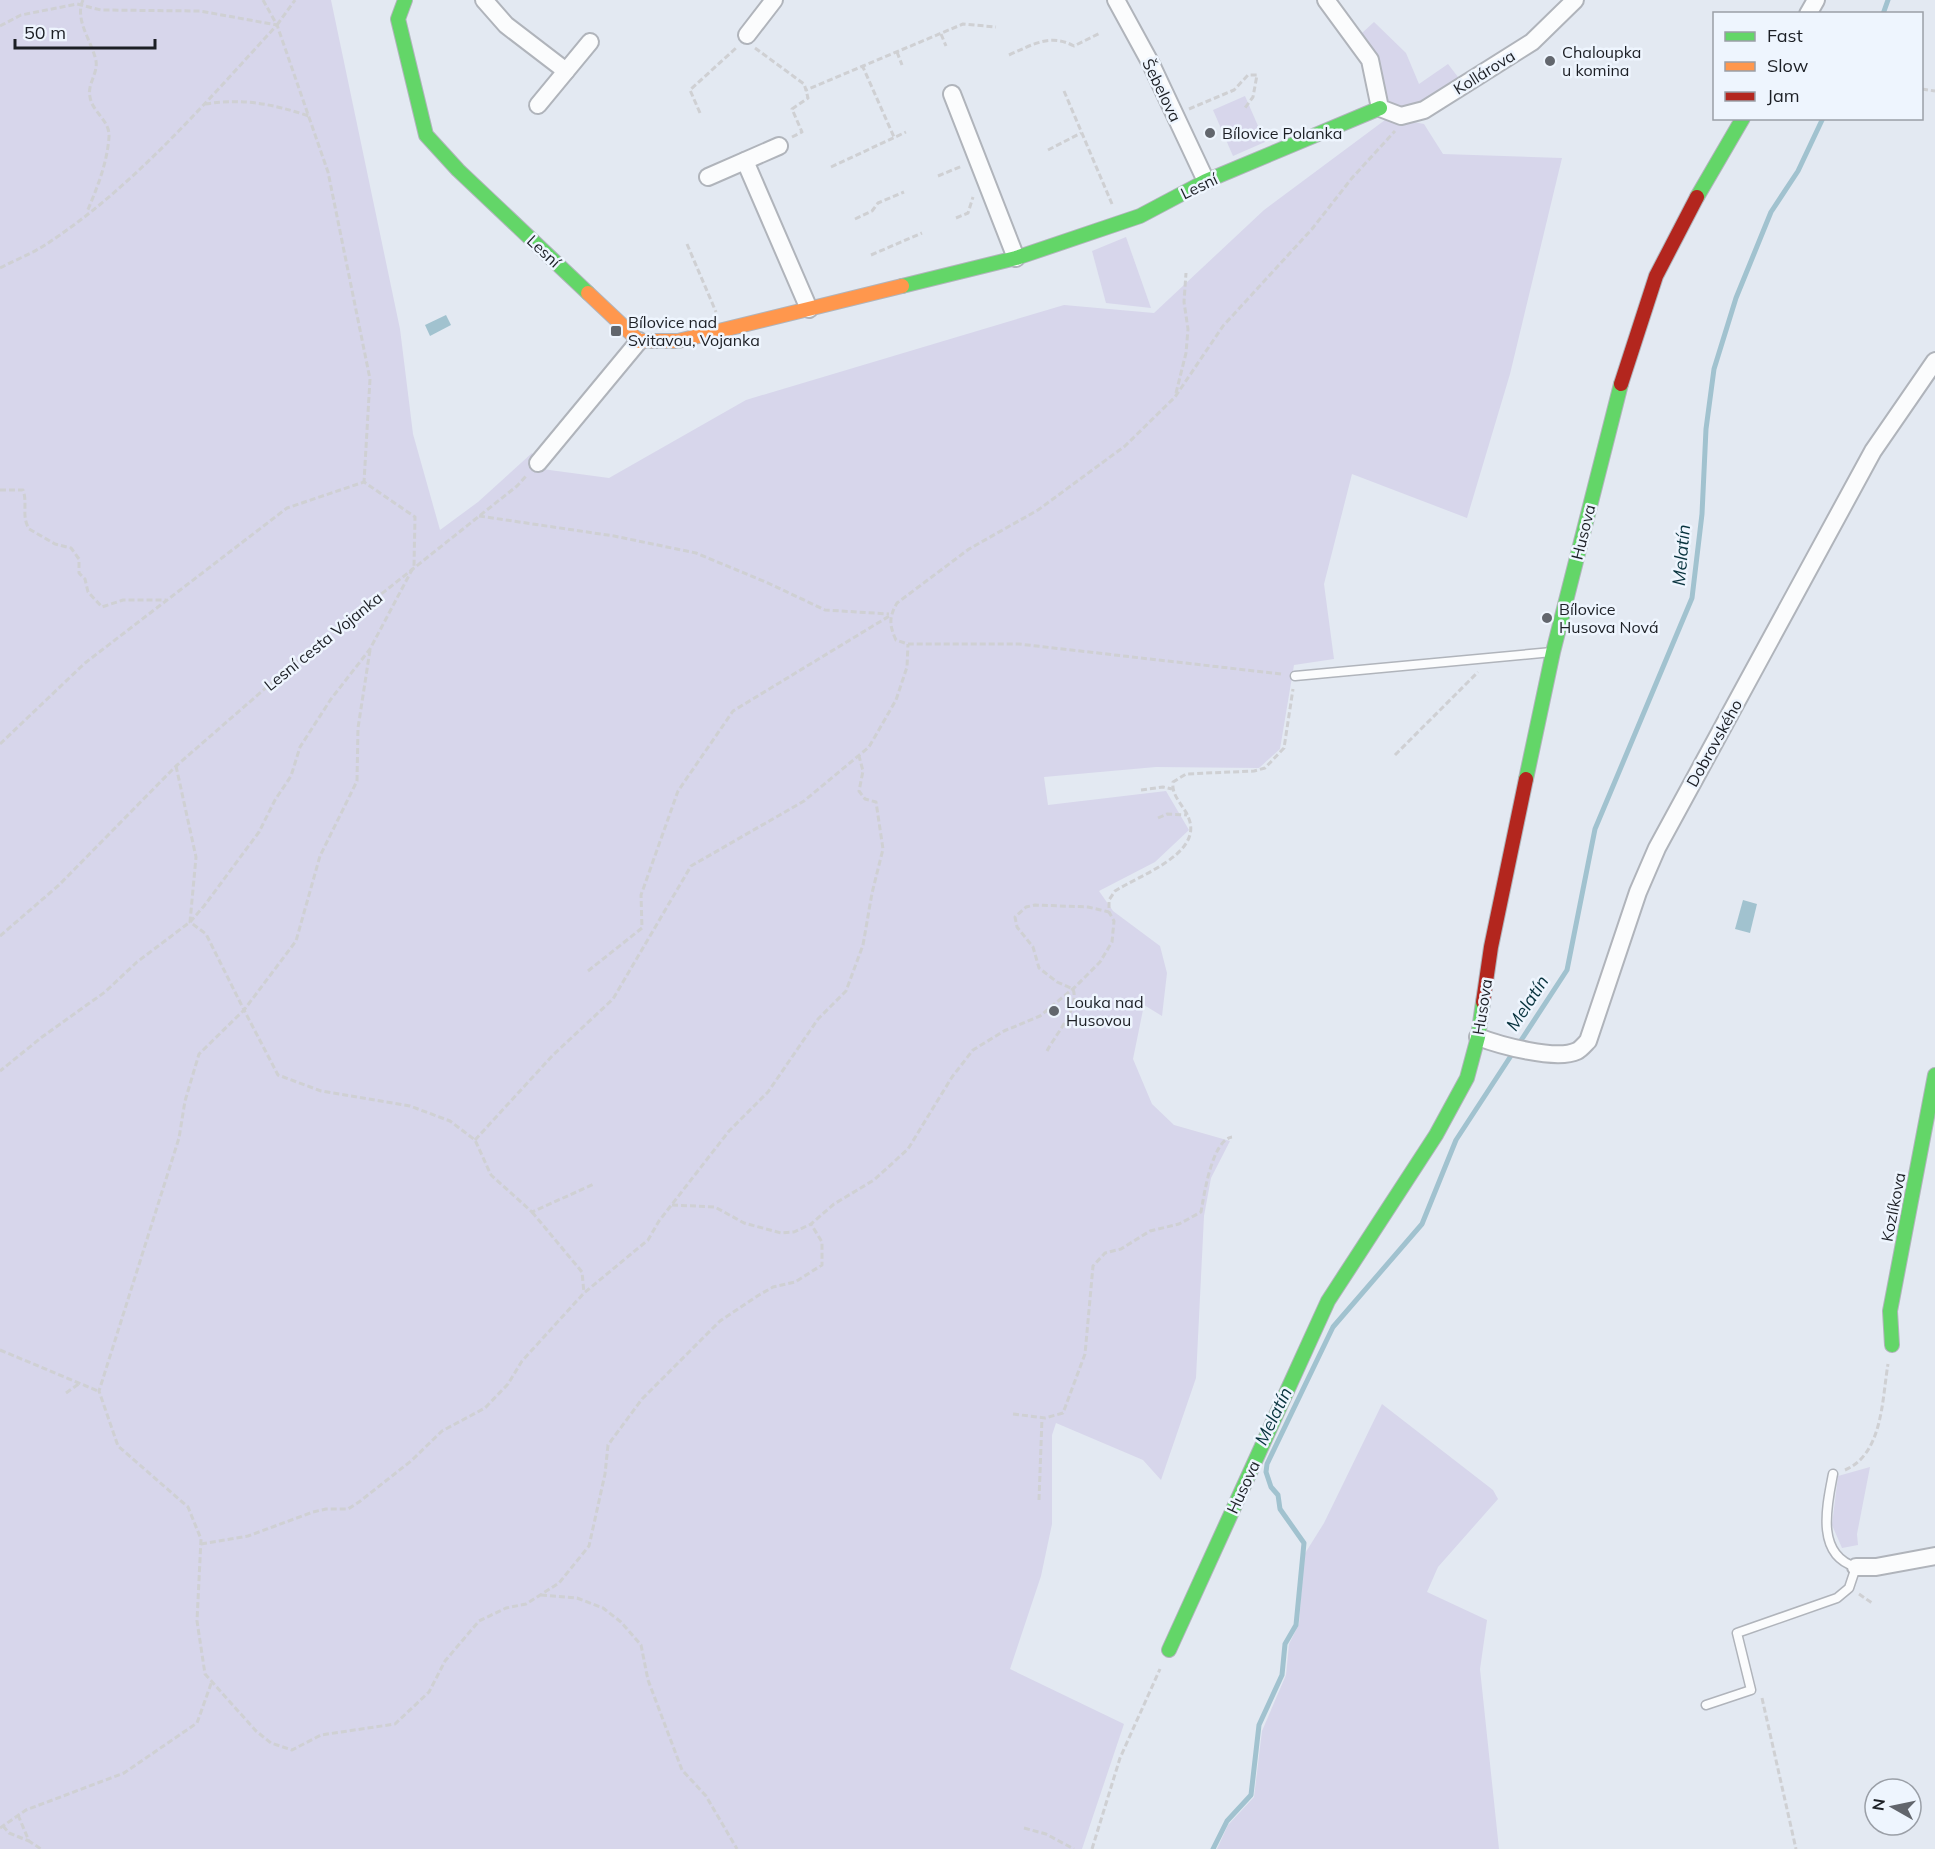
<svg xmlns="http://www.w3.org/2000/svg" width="1935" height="1849" font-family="Mulish,sans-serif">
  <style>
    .green { fill: #d7d6eb }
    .water { fill: #a1c2cf }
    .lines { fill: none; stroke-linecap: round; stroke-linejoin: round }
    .stream { stroke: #a1c2cf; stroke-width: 5 }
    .lane-casing { stroke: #b0b4bb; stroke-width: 11 }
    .street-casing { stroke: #b0b4bb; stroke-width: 20 }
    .fast-casing { stroke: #b0b4bb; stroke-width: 16 }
    .slow-casing { stroke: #b0b4bb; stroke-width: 16 }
    .jam-casing { stroke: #b0b4bb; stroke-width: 16 }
    .path { stroke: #cfd0d3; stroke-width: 3; stroke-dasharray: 6 3; stroke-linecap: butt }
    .lane { stroke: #fbfcfd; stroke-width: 8 }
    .street { stroke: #fbfcfd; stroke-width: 16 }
    .fast { stroke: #63d668; stroke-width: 14 }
    .slow { stroke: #ff974d; stroke-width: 14 }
    .jam { stroke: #b3261e; stroke-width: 14 }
    .poi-dot { fill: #62666d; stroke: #eef5fe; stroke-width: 2 }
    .labels { text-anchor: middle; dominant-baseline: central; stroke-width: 5; stroke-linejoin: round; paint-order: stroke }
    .poi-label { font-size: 16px; fill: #1c1f25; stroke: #eef5fe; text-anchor: start }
    .street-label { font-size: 16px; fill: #1c1f25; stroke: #eef5fe }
    .water-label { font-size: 18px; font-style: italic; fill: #08333e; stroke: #eef5fe }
  </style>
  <rect width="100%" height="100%" fill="#e3e9f2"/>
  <g class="green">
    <path d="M0,0H331L400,329L413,434L440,530L478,502L532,453L542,469L609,478L746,400L1064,305L1154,313L1264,210L1389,117L1424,124L1443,154L1562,158L1510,374L1467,518L1352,474L1324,584L1334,659L1294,665L1280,749L1259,768L1156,767L1044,777L1048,805L1166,791L1189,830L1155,862L1099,891L1113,911L1160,946L1167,973L1162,1016L1144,1005L1133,1059L1152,1104L1174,1125L1230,1141L1211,1178L1204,1216L1196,1378L1161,1480L1143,1460L1056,1423L1052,1435V1524L1041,1576L1010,1669L1124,1724L1082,1849H0Z"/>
    <path d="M1374,22L1406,53L1419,84L1448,64L1461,81C1444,91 1401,123 1387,98C1381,86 1383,70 1377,57C1374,49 1366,42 1361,34Z"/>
    <path d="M1245,96L1265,142L1233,156L1213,110Z"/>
    <path d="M1126,237L1151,308L1106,303L1092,251Z"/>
    <path d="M1382,1404L1493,1490L1498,1499L1438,1567L1427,1592L1487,1620L1480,1669L1499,1849H1217L1228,1825L1254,1797L1262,1731L1286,1675L1289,1644L1299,1624L1304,1555L1324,1523Z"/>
    <path d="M1870,1467L1857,1534L1858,1545L1842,1548L1832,1525L1838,1476Z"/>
  </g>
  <g class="water">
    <path d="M446,315L451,325L430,336L425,325Z"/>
    <path d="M1743,900L1757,904L1750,933L1735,929Z"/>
  </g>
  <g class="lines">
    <g class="stream">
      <path d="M1883,14L1888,0"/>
      <path d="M1213,1849L1227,1821L1251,1795L1259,1725L1282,1675L1285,1644L1296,1625L1304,1543L1280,1509L1278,1495L1271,1487L1266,1472L1267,1464L1333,1327L1422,1224L1456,1140L1567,970L1595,829L1692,598L1702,514L1706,429L1714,369L1736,298L1771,212L1798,171L1823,118"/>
    </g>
    <defs>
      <g id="lane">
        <path d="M1295,676L1552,652"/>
        <path d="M1706,1705L1751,1690L1737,1633L1837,1598L1849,1588L1856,1567C1815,1555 1827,1505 1833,1474"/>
      </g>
      <g id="street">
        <path d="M484,0L506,25L566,71"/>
        <path d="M1116,0L1151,64L1206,181"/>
        <path d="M1326,0L1370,60L1380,108L1401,116L1424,110L1532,42L1575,0"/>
        <path d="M1808,14L1816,0"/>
        <path d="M747,35L774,0"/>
        <path d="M952,94L1016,258"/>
        <path d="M538,105L590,42"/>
        <path d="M745,161L809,309"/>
        <path d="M708,177L779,146"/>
        <path d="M538,463L639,341"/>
        <path d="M1478,1037C1499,1045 1556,1061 1577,1051C1581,1049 1585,1044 1588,1041L1638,892L1657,848L1873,451L1935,361"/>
        <path d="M1856,1567H1876L1935,1556"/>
      </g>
      <g id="fast">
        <path d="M405,0L398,19L426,135L458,170L588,293"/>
        <path d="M1697,197L1743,118"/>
        <path d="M902,286L1016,258L1140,216L1206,181L1380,108"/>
        <path d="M1526,779L1553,652L1621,384"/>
        <path d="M1892,1345L1890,1311L1935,1075"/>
        <path d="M1169,1650L1328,1301L1436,1135L1467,1078L1478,1037L1483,1002"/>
      </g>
      <path id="slow" d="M588,293L639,341H678L902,286"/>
      <g id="jam">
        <path d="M1621,384L1656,276L1697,197"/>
        <path d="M1483,1002L1491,947L1526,779"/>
      </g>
    </defs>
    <use href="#lane" class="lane-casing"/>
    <use href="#street" class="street-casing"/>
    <use href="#fast" class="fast-casing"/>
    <use href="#slow" class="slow-casing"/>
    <use href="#jam" class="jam-casing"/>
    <g class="path">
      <path d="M83,0C74,20 92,41 96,61C98,74 87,84 90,97C92,112 110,120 109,137C107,164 97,188 87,212"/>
      <path d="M263,0L277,25"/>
      <path d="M277,25L295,0"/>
      <path d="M0,26L21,15L77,4L101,10L200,11L277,25"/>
      <path d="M941,34L946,46"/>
      <path d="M755,48L804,84L806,90L963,24L996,27"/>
      <path d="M897,52L902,65"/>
      <path d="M1009,55C1032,45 1050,33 1074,46L1100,33"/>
      <path d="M862,65L894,137"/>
      <path d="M1922,89L1935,91"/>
      <path d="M1064,91L1112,204"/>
      <path d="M205,104C244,98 272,104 309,116"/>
      <path d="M1189,109L1234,90L1248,75H1257L1253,97L1245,108"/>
      <path d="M700,113L690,90L736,48"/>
      <path d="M792,137L802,132L792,109L808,98L806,90"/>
      <path d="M1048,150L1081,133"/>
      <path d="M831,167L906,132"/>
      <path d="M938,176L962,166"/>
      <path d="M956,218L968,213L973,197"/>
      <path d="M855,219L872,211L878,203L904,192"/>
      <path d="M687,244L716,312"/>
      <path d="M871,255L922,233"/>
      <path d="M0,268C15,260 31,254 45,245C132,189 207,101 277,25L328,172L370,379L364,482"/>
      <path d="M1176,393L1186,353L1188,329L1184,302L1186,273"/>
      <path d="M0,490H23C28,504 21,515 29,529L55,544L71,548L79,559V573L85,579L88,592L102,607L123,600H166"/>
      <path d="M479,516L614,536L696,553L768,583L825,610L889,614"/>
      <path d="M370,650L358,728L357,781L320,856L296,941L244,1010L278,1075L321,1091L410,1106L450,1121L475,1140L491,1175L532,1212L594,1184"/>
      <path d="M1281,674L1019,644H908L896,640C889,625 889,617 897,603L969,549L1038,510L1125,446L1175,397L1223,326L1312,229L1352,178L1395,131"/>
      <path d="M0,744L85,663L287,508L364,482L415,517L414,566L370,649L331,699L300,747L291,776L275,800L259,832L204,906L190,922L137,962L105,992L42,1037L0,1071"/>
      <path d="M1395,755L1478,672"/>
      <path d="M176,766L196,857L190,922L206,934L244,1010L199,1054L185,1101L179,1138L99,1391L118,1446L188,1507L201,1539L197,1621L205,1674L256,1731L271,1743L292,1750L321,1735L395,1724L429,1692L445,1661L479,1621L506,1608L526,1604L559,1583L589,1546L605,1474L608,1445L642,1399L720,1321L759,1295L773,1287L795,1282L822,1265V1242L811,1224"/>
      <path d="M1141,790L1163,787L1172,789"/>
      <path d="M1158,818L1167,814L1187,815"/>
      <path d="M0,936L59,885L176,766L291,666L517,486L526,476"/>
      <path d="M588,971L642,928L641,895L678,791L733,711L891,615"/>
      <path d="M1047,1051C1055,1035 1080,1008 1073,989L1057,982L1039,968L1033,947L1017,927L1015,917L1026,907L1035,905L1088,907L1109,912"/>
      <path d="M475,1140L553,1055L613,999L691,866L804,801L869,747L896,700L907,667L908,644"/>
      <path d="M672,1205L715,1207L744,1223L781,1233L794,1232L811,1224L834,1204L874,1180L908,1149L952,1077L973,1050L1004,1031L1040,1016L1075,987L1100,962L1112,942L1114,921L1109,912V900L1115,891C1140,875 1202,854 1189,819C1185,806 1171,797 1173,782L1186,774L1254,771L1265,768L1284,748L1293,689"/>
      <path d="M532,1212L582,1272L584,1293"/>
      <path d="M0,1350L98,1391"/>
      <path d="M66,1393L80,1383"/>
      <path d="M1013,1414L1045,1418L1063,1413L1085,1354L1093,1266L1105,1253L1121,1249L1150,1231L1179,1224L1201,1212C1204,1195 1212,1140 1232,1137"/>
      <path d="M1845,1470C1883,1454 1882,1399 1888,1364"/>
      <path d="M1039,1500L1042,1418"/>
      <path d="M201,1544L248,1536L313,1512L326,1509H348L359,1502L411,1461L442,1431L485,1408L508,1384L522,1361L584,1293L648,1240L659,1221L729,1131L768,1092L818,1019L846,991L863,945L872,893L883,849L876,802L865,799L859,791L863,771L859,756"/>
      <path d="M1859,1594L1872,1603"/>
      <path d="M541,1595L577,1598L603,1608L621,1622L641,1645L648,1680L682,1770L706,1796L737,1849"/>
      <path d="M1762,1698L1796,1849"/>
      <path d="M18,1815L29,1841L41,1849"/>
      <path d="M3,1826L9,1833L29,1841"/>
      <path d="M0,1828L26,1810L124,1773L197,1723L212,1681"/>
      <path d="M1024,1828L1046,1834L1074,1849"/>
      <path d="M1092,1849L1120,1758L1160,1669"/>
    </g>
    <use href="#lane" class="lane"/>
    <use href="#street" class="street"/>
    <use href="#fast" class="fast"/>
    <use href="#slow" class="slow"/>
    <use href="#jam" class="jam"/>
  </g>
  <g class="poi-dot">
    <circle cx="1550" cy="61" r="6"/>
    <circle cx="1210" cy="133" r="6"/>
    <rect x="610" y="325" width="12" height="12" rx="3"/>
    <circle cx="1547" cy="618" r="6"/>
    <circle cx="1054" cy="1011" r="6"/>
  </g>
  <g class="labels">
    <g class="poi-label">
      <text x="1562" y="52">Chaloupka<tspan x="1562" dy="18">u komina</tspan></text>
      <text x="1222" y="133">Bílovice Polanka</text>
      <text x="628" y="322">Bílovice nad<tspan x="628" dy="18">Svitavou, Vojanka</tspan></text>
      <text x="1559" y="609">Bílovice<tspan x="1559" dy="18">Husova Nová</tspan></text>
      <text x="1066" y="1002">Louka nad<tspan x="1066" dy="18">Husovou</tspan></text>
    </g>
    <g class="street-label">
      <text transform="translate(1484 72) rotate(-32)">Kollárova</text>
      <text transform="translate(1162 90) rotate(64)">Šebelova</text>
      <text transform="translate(1199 186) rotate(-26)">Lesní</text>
      <text transform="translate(544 251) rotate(43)">Lesní</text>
      <text transform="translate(1583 532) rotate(-76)">Husova</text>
      <text transform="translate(323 641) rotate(-39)">Lesní cesta Vojanka</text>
      <text transform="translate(1714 743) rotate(-61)">Dobrovského</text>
      <text transform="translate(1482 1007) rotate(-81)">Husova</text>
      <text transform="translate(1893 1207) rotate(-79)">Kozlíkova</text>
      <text transform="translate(1243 1487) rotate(-65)">Husova</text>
    </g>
    <g class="water-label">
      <text transform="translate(1681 555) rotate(-85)">Melatín</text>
      <text transform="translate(1527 1003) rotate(-57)">Melatín</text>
      <text transform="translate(1273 1416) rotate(-64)">Melatín</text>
    </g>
  </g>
  <rect x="1713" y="12" width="210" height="108" fill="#eef5fe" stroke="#9a9fa7" stroke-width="1.5"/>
  <rect x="1725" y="32" width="30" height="9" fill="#63d668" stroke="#9a9fa7" stroke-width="1.5"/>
  <text x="1767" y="42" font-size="18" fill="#1c1f25">Fast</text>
  <rect x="1725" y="62" width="30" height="9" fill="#ff974d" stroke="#9a9fa7" stroke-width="1.5"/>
  <text x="1767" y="72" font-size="18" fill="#1c1f25">Slow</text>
  <rect x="1725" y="92" width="30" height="9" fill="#b3261e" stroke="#9a9fa7" stroke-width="1.5"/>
  <text x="1767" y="102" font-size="18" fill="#1c1f25">Jam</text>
  <g transform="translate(1893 1807) rotate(279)"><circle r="28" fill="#eef5fe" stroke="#9a9fa7" stroke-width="1.5"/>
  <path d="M0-4.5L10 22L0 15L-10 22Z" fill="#62666d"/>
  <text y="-9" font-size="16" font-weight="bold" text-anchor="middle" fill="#1c1f25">N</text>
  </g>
  <path d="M15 39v9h140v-9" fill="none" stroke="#1c1f25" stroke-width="3"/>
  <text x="24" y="39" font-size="18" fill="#1c1f25" stroke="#eef5fe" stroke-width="4.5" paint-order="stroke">50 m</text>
</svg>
